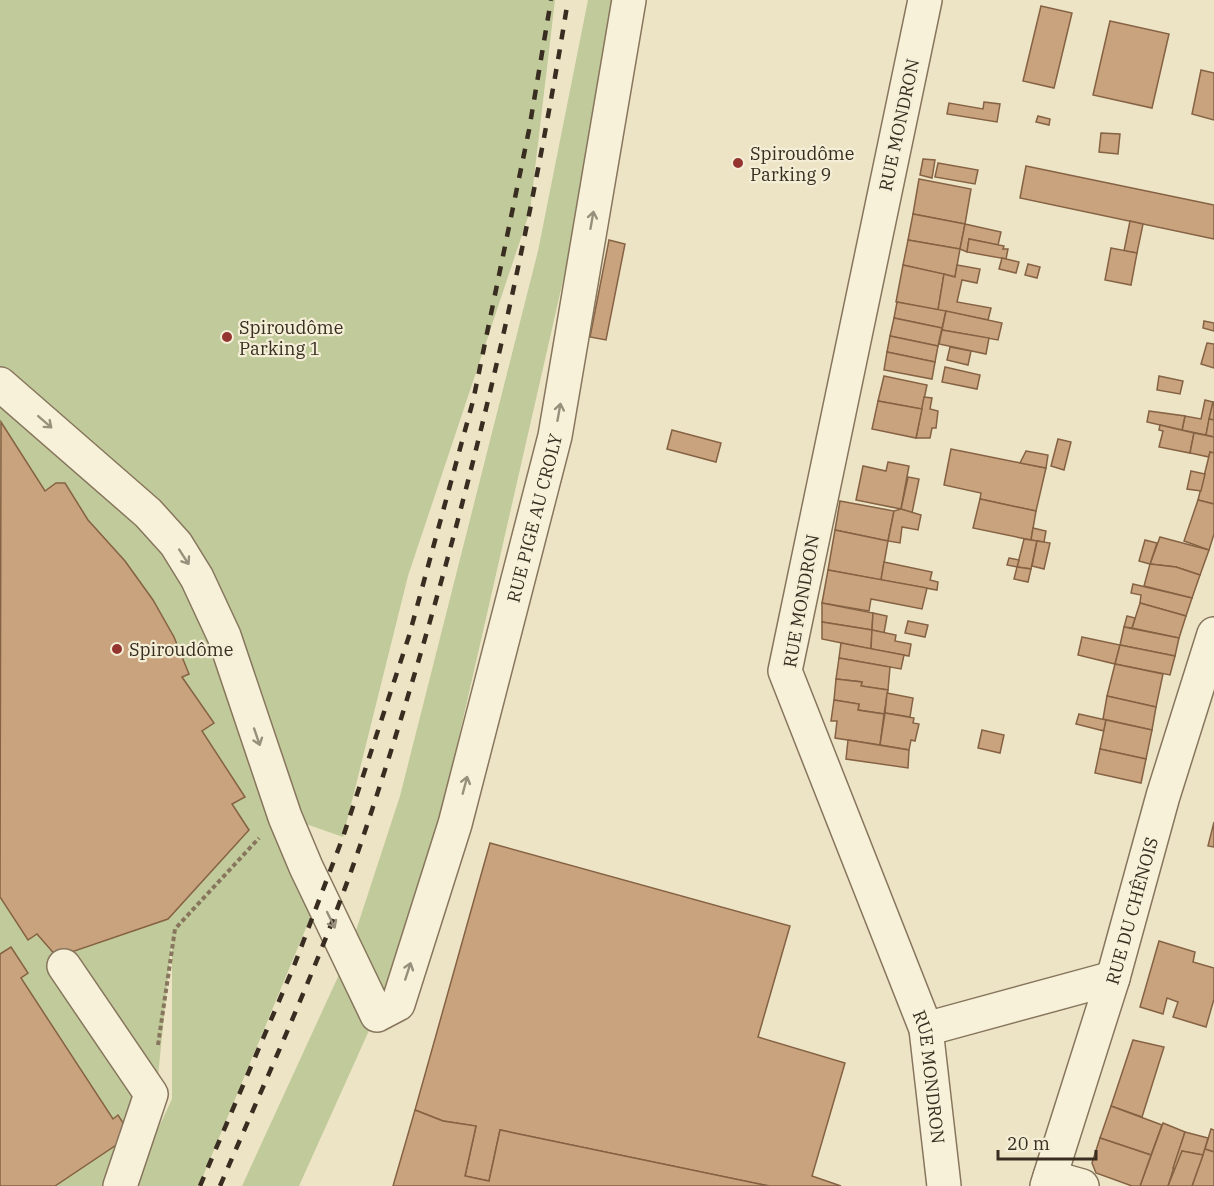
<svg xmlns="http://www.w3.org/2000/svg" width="1214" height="1186" font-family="'IBM Plex Serif',serif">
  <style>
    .green { fill: #c1ca9a }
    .building { fill: #c9a37e; stroke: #856243; stroke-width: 1.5 }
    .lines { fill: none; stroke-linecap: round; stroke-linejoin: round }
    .minor-casing { stroke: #87765d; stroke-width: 36 }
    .path { stroke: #87765d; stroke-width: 4; stroke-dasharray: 4.5 3; stroke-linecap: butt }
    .minor { stroke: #f7f1d9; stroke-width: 33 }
    .rail { stroke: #382d20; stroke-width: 4.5; stroke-dasharray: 10 10; stroke-linecap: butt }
    .oneway { stroke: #988f7c }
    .poi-dot { fill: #94362f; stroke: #f4eed6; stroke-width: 2 }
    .labels { text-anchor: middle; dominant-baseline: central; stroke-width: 4.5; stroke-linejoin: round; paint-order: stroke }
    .street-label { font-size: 18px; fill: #382d20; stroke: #f4eed6 }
    .poi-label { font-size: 18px; fill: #382d20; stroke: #f4eed6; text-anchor: start }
  </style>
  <rect width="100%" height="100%" fill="#ede4c6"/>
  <g class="green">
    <path d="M0,0H555L530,211L408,576L343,837L303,823L272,819L328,875L199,1186H131L172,1099V937L156,1096L117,1186H0Z"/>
    <path d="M588,0H627L398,1004L376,1015L299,1186H242L348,955L400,796L538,251Z"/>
  </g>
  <g class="building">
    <path d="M1041,6L1072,13L1054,88L1023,81Z"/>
    <path d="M1110,21L1169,34L1152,108L1093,95Z"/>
    <path d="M1201,70L1214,73V120L1192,114Z"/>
    <path d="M984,102L1000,104L997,122L947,114L949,103L983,109Z"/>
    <path d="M1038,116L1050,119L1049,125L1036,122Z"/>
    <path d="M1101,133L1120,134L1118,154L1099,152Z"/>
    <path d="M923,159L935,160L932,178L920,175Z"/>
    <path d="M938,163L978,170L975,184L935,177Z"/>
    <path d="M1026,166L1214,205V239L1020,198Z"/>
    <path d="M919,179L971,189L965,224L913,214Z"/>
    <path d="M913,214L965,224L960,249L908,240Z"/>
    <path d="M1130,221L1143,224L1137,253L1124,251Z"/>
    <path d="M965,224L1001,232L998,245L969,239L967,252L960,249Z"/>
    <path d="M969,239L1004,246L1003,249H1008L1006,259L967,252Z"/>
    <path d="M609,240L625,244L606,340L590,337Z"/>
    <path d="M908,240L960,249L955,277L903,265Z"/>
    <path d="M1111,248L1137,253L1131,285L1105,280Z"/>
    <path d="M1002,258L1019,262L1016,273L999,269Z"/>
    <path d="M1028,264L1040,267L1037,278L1025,275Z"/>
    <path d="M903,265L944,274L938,310L896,302Z"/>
    <path d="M957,265L980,269L977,283L962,280L957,302L991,308L988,320L938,310L944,274L955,277Z"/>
    <path d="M897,302L946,311L942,328L894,318Z"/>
    <path d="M946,311L1002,323L998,340L942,330Z"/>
    <path d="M894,318L942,328L938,346L890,336Z"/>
    <path d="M1204,321L1214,323V331L1203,328Z"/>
    <path d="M942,330L989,338L986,354L939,344Z"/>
    <path d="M890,336L938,346L935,362L887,352Z"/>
    <path d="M1207,343L1214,344V368L1201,364Z"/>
    <path d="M950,347L971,351L968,365L947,360Z"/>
    <path d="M887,352L935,362L932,379L884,370Z"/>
    <path d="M945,367L980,375L977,389L942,382Z"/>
    <path d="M884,376L927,385L922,409L878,401Z"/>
    <path d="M1159,376L1183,381L1180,394L1157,390Z"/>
    <path d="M924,397L932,398L930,409L938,411L936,428H932L930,438H916Z"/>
    <path d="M1205,400L1213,402L1206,435L1182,430L1185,416L1201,419Z"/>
    <path d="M878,401L922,409L916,438L872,429Z"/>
    <path d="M1213,402H1214V420L1209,419Z"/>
    <path d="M1149,411L1185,416L1182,430L1147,422Z"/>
    <path d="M1209,419L1214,420V437L1206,435Z"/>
    <path d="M1,422L45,491L56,483H65L88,520L125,561L153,600L174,637L189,674L182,677L214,723L202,731L245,797L232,804L249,830L168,919L57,957L37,934L28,940L0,897Z"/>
    <path d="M1160,425L1194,433L1190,453L1159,447L1163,431L1159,430Z"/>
    <path d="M672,430L721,443L716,462L667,449Z"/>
    <path d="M1194,433L1214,437V453L1210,452L1209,457L1190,453Z"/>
    <path d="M1058,439L1071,442L1064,470L1051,466Z"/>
    <path d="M951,449L1046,468L1036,511L980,499L981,493L944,485Z"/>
    <path d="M1026,451L1048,455L1046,468L1020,463Z"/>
    <path d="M1210,452L1214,453V504L1198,500Z"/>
    <path d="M888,462L909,466L901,509L856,500L863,466L886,471Z"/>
    <path d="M1191,471L1205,474L1201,491L1187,489Z"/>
    <path d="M908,477L919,479L912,513L901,509Z"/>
    <path d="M980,499L1036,511L1031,540L973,528Z"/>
    <path d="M1198,500L1214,504V534L1209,550L1184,541Z"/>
    <path d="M840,501L894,511L888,541L835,530Z"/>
    <path d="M901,509L921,515L918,530L902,527L900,543L888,541L894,511Z"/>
    <path d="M1033,528L1046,531L1044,542L1031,540Z"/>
    <path d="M835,530L888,541L881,580L828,570Z"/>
    <path d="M1160,537L1209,550L1200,575L1176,567L1150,564Z"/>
    <path d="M1024,539L1037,541L1031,569L1017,567Z"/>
    <path d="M1145,540L1157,543L1150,564L1139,561Z"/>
    <path d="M1037,541L1050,543L1044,569L1032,566Z"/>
    <path d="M1009,558L1019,560L1017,567L1007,565Z"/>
    <path d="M884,562L932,572L930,580L938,582L937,590L881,580Z"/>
    <path d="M1150,564L1176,567L1200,575L1192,598L1144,586Z"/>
    <path d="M1017,567L1031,569L1028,582L1014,579Z"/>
    <path d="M828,570L927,588L922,609L871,599L869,611L822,603Z"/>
    <path d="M1133,584L1192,598L1186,616L1140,603L1141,595L1131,593Z"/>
    <path d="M822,603L873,613L872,630L822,622Z"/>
    <path d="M1140,603L1186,616L1179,638L1132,628Z"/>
    <path d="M873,613L887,616L884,633L872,630Z"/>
    <path d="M1127,616L1135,618L1132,628L1124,627Z"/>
    <path d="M908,621L928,625L925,637L905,633Z"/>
    <path d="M822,622L872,630L871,649L822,639Z"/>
    <path d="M1124,627L1179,638L1175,656L1120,645Z"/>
    <path d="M872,630L896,635L895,641L911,644L909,656L871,649Z"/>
    <path d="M1082,637L1120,645L1115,664L1078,655Z"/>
    <path d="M841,643L904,655L901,669L839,658Z"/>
    <path d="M1120,645L1175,656L1170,675L1115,664Z"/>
    <path d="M839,658L890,667L888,690L861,686L862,682L836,679Z"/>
    <path d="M1115,664L1163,674L1156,707L1107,696Z"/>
    <path d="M836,679L862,682L861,686L888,690L884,714L858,710L859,704L834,700Z"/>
    <path d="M887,693L913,698L910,717L885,713Z"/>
    <path d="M1107,696L1156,707L1152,730L1103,719Z"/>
    <path d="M834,700L859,704L858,710L884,714L880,745L835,738L837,721H831Z"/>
    <path d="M885,713L914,718L913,723L919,724L915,741L911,740L909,750L880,745Z"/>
    <path d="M1079,714L1106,720L1104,731L1076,724Z"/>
    <path d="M1106,720L1152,730L1146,759L1100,749Z"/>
    <path d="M982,730L1004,735L1000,753L978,748Z"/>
    <path d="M848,740L909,750L908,768L846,759Z"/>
    <path d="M1100,749L1146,759L1141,783L1095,773Z"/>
    <path d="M1214,822V847L1208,846Z"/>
    <path d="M490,843L790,926L758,1037L845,1063L812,1176L841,1186H769L500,1130L489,1181L465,1176L476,1126L443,1121L415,1110Z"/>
    <path d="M1159,941L1195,952L1193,962L1214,968V999L1206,1027L1173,1017L1178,1002L1167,998L1163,1014L1140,1007Z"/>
    <path d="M11,947L28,973L21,978L113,1119L118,1115L131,1135L55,1186H0V954Z"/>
    <path d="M1133,1040L1164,1047L1142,1117L1111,1106Z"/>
    <path d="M1111,1106L1162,1125L1151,1155L1100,1138Z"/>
    <path d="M415,1110L443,1121L476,1126L465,1176L489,1181L500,1130L769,1186H393Z"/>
    <path d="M1163,1123L1185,1132L1168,1186H1140Z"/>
    <path d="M1211,1129L1214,1130V1152L1205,1149Z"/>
    <path d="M1185,1132L1208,1138L1203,1155L1182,1151L1176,1169L1173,1168Z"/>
    <path d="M1100,1138L1151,1155L1140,1186H1132L1096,1173L1092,1163Z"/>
    <path d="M1205,1149L1214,1152V1186H1192Z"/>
    <path d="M1182,1151L1203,1155L1192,1186H1168Z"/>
  </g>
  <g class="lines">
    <defs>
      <g id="minor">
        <path id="s1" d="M925,0L785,671L926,1029L944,1186"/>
        <path id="s2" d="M0,384L148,513L176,544L197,578L224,636L285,817L306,867L377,1015L398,1004L455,824L555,436L629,0"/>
        <path d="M64,966L151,1094L120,1186"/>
        <path d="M926,1029L1113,978"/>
        <path d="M1050,1177L1082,1186"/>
        <path id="s3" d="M1047,1186L1113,978L1163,796L1214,634"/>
      </g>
    </defs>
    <use href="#minor" class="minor-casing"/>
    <path class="path" d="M158,1045L175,929L259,838"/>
    <use href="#minor" class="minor"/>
    <g class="rail">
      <path d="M200,1186L294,966L343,837L409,636L473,401L529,130L551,0"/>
      <path d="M220,1186C269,1072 322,958 362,840C454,566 522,285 568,0"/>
    </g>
  </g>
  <defs><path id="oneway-shaft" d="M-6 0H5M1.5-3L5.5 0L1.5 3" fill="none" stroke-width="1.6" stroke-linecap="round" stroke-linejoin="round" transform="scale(1.5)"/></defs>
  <g class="oneway">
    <use href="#oneway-shaft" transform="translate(592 220) rotate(-80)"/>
    <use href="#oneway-shaft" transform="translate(559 412) rotate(-80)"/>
    <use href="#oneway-shaft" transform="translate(45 422) rotate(41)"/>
    <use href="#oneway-shaft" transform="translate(184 557) rotate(57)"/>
    <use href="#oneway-shaft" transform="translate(257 737) rotate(71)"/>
    <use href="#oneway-shaft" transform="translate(465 785) rotate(-75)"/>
    <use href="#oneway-shaft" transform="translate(331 920) rotate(64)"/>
    <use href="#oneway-shaft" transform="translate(408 971) rotate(-72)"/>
  </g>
  <g class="poi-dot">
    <circle cx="738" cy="163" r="6"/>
    <circle cx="227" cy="337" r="6"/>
    <circle cx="117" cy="649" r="6"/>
  </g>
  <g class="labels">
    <g class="street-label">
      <text transform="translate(899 125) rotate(-78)">RUE MONDRON</text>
      <text stroke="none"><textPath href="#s2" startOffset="1280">RUE PIGE AU CROLY</textPath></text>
      <text transform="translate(801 601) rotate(-80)">RUE MONDRON</text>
      <text stroke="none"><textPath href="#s3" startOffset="288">RUE DU CHÊNOIS</textPath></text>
      <text stroke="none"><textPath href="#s1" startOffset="1118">RUE MONDRON</textPath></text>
    </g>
    <g class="poi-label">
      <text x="750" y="153">Spiroudôme<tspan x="750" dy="21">Parking 9</tspan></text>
      <text x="239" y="327">Spiroudôme<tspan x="239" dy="21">Parking 1</tspan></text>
      <text x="129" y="649">Spiroudôme</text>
    </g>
  </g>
  <path d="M998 1150v9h98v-9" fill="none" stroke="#382d20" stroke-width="3"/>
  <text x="1007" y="1150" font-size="18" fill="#382d20" stroke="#f4eed6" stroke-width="4.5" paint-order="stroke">20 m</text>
</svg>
